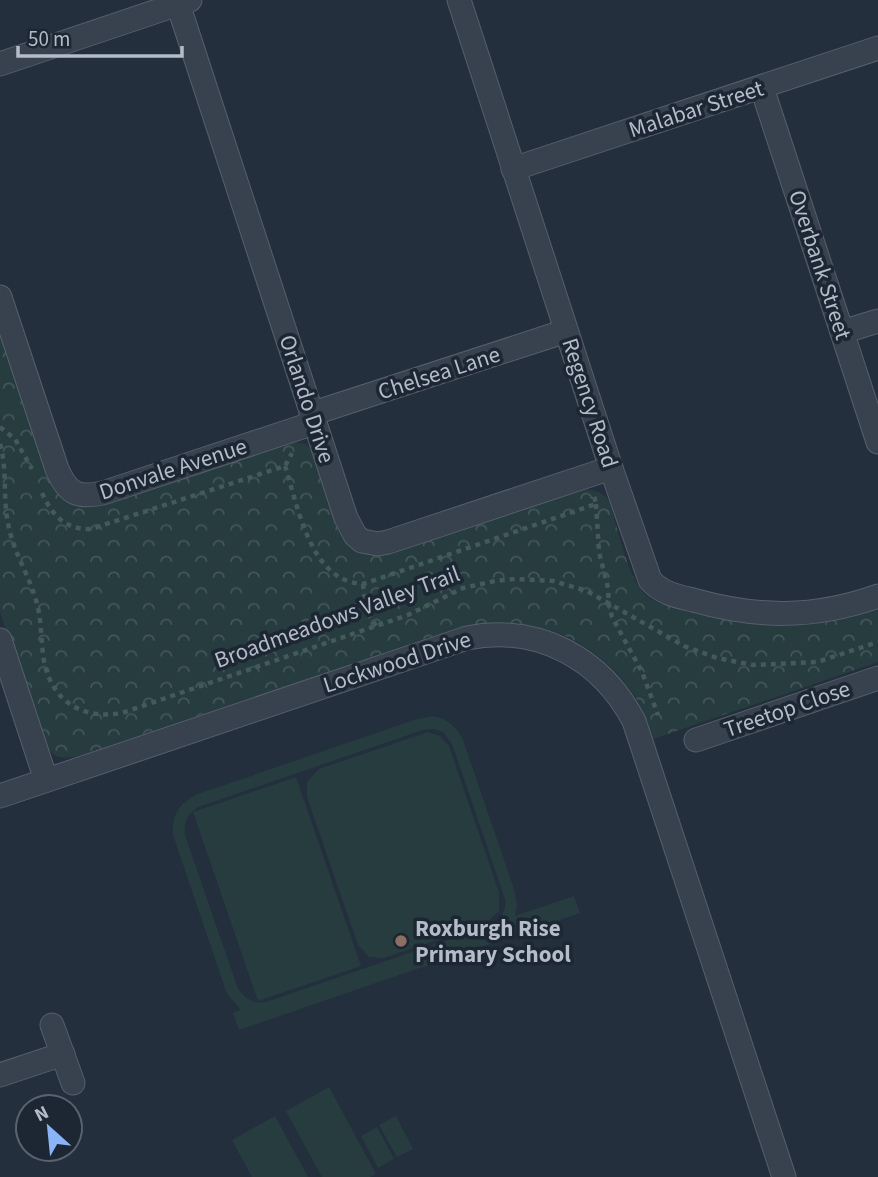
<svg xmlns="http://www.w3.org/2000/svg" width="878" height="1177" font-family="'Source Sans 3',sans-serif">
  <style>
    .forest { fill: url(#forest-crowns) }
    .pitch { fill: #263c3f; fill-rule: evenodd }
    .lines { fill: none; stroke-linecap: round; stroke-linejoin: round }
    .minor-casing { stroke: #565f6c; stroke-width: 25 }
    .path { stroke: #44595c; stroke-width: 4.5; stroke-dasharray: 5 5; stroke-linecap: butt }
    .minor { stroke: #38414e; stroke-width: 23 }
    .education-dot { fill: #8d6e63; stroke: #1d2633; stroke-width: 2.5 }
    .labels { text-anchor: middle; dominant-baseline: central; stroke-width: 7; stroke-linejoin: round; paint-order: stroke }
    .street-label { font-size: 23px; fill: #b4bcc9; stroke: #1d2633 }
    .poi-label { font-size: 23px; font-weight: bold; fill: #b4bcc9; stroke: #1d2633; text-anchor: start }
  </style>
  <defs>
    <pattern id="forest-crowns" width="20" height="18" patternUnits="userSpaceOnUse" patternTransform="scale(1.75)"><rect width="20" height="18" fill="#263c3f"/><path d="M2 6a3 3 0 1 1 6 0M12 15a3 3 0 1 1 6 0" fill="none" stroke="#435659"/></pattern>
  </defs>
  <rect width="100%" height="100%" fill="#242f3e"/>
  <path class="forest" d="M0,327L53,485C66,508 79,509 104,503L292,442L306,444L314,454L352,547L370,555L394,550L579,491C593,488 600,490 609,501C617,526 627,574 643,592C652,603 669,606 682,610C749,629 811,633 878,609V662L653,739C648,725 644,711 636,698C593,632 525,611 451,630L85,754C63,760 52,761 42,738L0,612Z"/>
  <g class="pitch">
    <path d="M433,716C448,719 456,726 463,740L514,889L517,904L515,916L574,896L580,913L239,1030L233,1013L241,1010L227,994L173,835C171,815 180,802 198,794L417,719ZM433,729L443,732L452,744L505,899C506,911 502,919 491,925L266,1002C252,1004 243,998 237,986L185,835C183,819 190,810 204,805L423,730Z"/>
    <path d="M428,732L440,736L449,746L499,892V911L486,923L384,958L369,957L358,945L307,797V782L319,769Z"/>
    <path d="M296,777L361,966L258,1001L193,812Z"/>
    <path d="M329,1087L376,1174L370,1177H322L286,1111Z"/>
    <path d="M275,1116L308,1177H252L232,1140Z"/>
    <path d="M396,1116L413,1149L397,1157L379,1125Z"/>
    <path d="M377,1127L394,1159L378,1168L361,1136Z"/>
  </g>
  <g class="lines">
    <defs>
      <g id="minor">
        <path d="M459,0L611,468L650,580C661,593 676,596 693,600C757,618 814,619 878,596"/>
        <path d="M178,4L346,518L355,535L362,541L378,544L388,542L611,468"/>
        <path d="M0,64L190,0"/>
        <path d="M762,88L878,442"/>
        <path d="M513,169L878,48"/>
        <path d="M0,297L57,469C68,495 79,499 106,492L314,423"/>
        <path d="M842,332L878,321"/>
        <path d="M311,414L566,331"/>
        <path d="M0,640L46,780"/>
        <path d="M696,740L878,678"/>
        <path d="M0,796L467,638C538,624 601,658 634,721L784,1177"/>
        <path d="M52,1025L73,1083"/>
        <path d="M0,1075L63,1054"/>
      </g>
    </defs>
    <use href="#minor" class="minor-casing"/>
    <g class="path">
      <path d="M0,427L15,439L32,469"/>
      <path d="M0,444C8,471 2,500 9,528C15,556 32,580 38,608C42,626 41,644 44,661C52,702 83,720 122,713L408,615L463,588L495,581L516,579L553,581L587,591L684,646L717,658L753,665L817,662L878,642"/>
      <path d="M285,466C298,506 310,582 363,584L596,504L594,496"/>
      <path d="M42,493C52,515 65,530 91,529L285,466L292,453"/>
      <path d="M596,504L599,552L608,588L609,605L612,617L642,672L658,715"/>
      <path d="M363,584L366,610L376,626"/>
    </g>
    <use href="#minor" class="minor"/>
  </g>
  <circle class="education-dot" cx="401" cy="941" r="7"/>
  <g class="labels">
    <g class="street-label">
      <text transform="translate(696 109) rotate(-18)">Malabar Street</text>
      <text transform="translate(820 265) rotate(72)">Overbank Street</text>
      <text transform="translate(439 373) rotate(-18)">Chelsea Lane</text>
      <text transform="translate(307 399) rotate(72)">Orlando Drive</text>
      <text transform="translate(590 403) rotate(72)">Regency Road</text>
      <text transform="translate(173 469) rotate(-18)">Donvale Avenue</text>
      <text transform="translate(337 617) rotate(-20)">Broadmeadows Valley Trail</text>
      <text transform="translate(397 662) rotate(-18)">Lockwood Drive</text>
      <text transform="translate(787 709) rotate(-19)">Treetop Close</text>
    </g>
    <g class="poi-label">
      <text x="415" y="928">Roxburgh Rise<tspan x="415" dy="26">Primary School</tspan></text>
    </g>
  </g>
  <g transform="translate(49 1128) rotate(333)"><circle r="33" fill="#1d2633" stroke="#59626f" stroke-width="2"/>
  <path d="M0-5L12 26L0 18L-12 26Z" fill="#8ab4f8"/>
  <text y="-10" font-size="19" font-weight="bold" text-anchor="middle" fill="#b4bcc9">N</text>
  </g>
  <path d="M18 46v10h164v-10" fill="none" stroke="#b4bcc9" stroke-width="3.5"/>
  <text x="28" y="46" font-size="21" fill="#b4bcc9" stroke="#1d2633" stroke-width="5" paint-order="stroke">50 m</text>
</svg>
